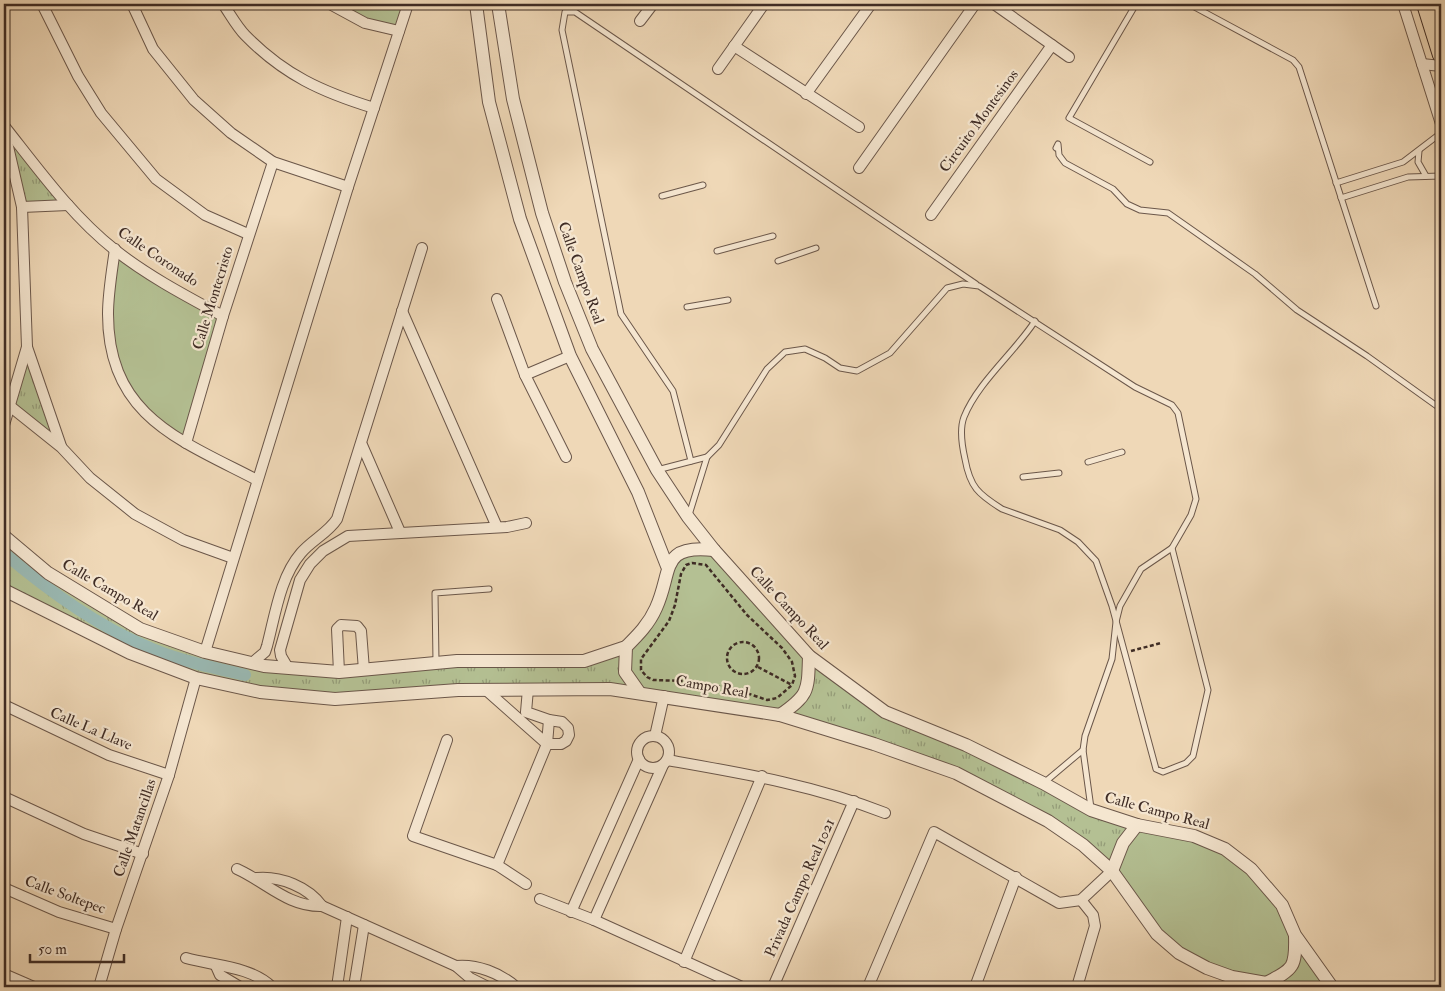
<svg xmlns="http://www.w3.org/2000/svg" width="1445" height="991" font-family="'IM FELL Double Pica',serif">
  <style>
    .grass { fill: url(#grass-tufts); stroke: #7a765c }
    .green { fill: #b4c093; stroke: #7a765c }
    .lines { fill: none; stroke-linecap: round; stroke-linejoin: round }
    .canal { stroke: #9ab9b3; stroke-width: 12 }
    .service-casing { stroke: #6b574a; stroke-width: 7 }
    .minor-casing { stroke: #6b574a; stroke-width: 12 }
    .tertiary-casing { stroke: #6b574a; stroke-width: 14 }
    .trunk-casing { stroke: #3f2c25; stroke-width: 18 }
    .path { stroke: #3f2c25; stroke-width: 2.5; stroke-dasharray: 4 2.5; stroke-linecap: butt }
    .service { stroke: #f5e6d0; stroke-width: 5 }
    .minor { stroke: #f5e6d0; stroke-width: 10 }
    .tertiary { stroke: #f5e6d0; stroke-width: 12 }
    .trunk { stroke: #efd8b7; stroke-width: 16 }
    .labels { text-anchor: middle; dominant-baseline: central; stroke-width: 4.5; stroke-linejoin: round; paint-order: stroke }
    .street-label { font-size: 15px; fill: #3f2c25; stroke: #f5e6d0 }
  </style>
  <defs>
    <pattern id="grass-tufts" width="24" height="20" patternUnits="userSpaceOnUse" patternTransform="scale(1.25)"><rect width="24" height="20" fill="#b4c093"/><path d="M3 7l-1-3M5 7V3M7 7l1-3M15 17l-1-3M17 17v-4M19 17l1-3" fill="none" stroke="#949c78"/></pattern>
  </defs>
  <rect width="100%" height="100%" fill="#efd8b7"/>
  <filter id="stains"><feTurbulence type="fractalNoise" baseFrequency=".004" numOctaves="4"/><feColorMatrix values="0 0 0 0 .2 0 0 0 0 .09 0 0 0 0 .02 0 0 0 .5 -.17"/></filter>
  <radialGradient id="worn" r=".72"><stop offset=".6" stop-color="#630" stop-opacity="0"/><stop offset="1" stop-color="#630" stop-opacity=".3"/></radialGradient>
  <g class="grass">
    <path d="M4,129L68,205L22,207Z"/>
    <path d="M27,347L61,447L11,407Z"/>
    <path d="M4,536L140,629L205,652L339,672L584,661L626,647L639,692L610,689L335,699L196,678L4,590Z"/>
    <path d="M809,656L885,712L1137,825L1112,871L1083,845L956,773L780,715Z"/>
  </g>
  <g class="green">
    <path d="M330,4H408L399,31L365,23Z"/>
    <path d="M115,249L223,316L186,443L152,422L121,377L108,313Z"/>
    <path d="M714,550L809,656L808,681L780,715L639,692L625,666L626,647L645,628L681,552Z"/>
    <path d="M1137,825L1194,836L1251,869L1332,987H1272L1179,953L1112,871Z"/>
  </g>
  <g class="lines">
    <path class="canal" d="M4,553C44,587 95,624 143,645C175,660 211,667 245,675"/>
    <defs>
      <g id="service">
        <path d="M1136,4L1069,118L1150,162"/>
        <path d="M1189,4L1293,60L1299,67L1376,306"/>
        <path d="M1056,148L1058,144L1059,155L1065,163L1113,189L1127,204L1140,210L1168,213L1255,274L1297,310L1367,356L1441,409"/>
        <path d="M1419,151L1418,162L1426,176"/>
        <path d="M1336,183L1403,162L1441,133"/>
        <path d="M662,196L703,185"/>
        <path d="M1341,198L1408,177L1441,176"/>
        <path d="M717,251L773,236"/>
        <path d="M778,261L816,248"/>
        <path d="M687,307L728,300"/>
        <path d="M1035,321C1015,352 978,382 964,417C959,430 962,446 965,459C970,487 978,494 1002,509L1060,530L1078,542L1096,561L1112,606L1156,769L1163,772L1186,763L1193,756L1208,690L1172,548"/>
        <path d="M691,461L673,391L621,314L562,30L565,12H575L976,284"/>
        <path d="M1088,462L1122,452"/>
        <path d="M657,470L707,457"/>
        <path d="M1023,477L1059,473"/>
        <path d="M689,515L707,457L719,445L767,369L785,352L805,349L825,358L840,368L857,371L890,353L947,288L963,284L979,286L1135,387L1172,405L1178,413L1196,499L1191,515L1172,548L1141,569L1120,606L1116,622L1112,659L1085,736L1083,750L1091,808"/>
        <path d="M436,662L435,593L489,589"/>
        <path d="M1045,782L1083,750"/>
      </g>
      <g id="minor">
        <path d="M42,4L78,76L101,113L156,179L205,215L248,234"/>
        <path d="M132,4L153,49L194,100L231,133L273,162L348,187"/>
        <path d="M223,4C230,14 237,27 245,35C284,75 322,92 374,108"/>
        <path d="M330,4L365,23L399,31"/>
        <path d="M1403,4L1441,124"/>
        <path d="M640,21L653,4"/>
        <path d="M1052,45L1069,57"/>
        <path d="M734,46L859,127"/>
        <path d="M1422,64L1441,66"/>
        <path d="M718,69L764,4"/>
        <path d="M806,94L871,4"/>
        <path d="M5,127C39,170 72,216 115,250C148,276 186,296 223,316"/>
        <path d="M4,129L22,207L27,347L4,425"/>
        <path d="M859,168L975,4"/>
        <path d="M22,207L68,205"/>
        <path d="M931,215L1052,45L994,4"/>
        <path d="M115,249C112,271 108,293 108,314C108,416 180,440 257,480"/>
        <path d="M497,299L525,375L566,457"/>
        <path d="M402,311L497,527"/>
        <path d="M27,347L61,446"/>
        <path d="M525,375L570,356"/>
        <path d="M11,407L61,447L90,478L135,514L183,540L233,558"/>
        <path d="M186,443L223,316L273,162"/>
        <path d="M362,445L400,532"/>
        <path d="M205,652L348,187L408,4"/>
        <path d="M252,663L265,652L267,646C275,616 280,577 301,553C312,540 328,533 337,519L422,248"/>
        <path d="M288,668L281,656L280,650L300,580L310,564L323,551L348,536L507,527L526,523"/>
        <path d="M339,672L337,629L341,625L357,626L361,631L364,670"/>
        <path d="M486,690L547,744H561L566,741L569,735L568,728L562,722L549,720L526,712L528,689"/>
        <path d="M4,705L109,755L169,775"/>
        <circle cx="653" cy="752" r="16"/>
        <path d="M655,736L664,696"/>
        <path d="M447,740L413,836L497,865L547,744L549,720"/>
        <path d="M667,760C741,773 814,785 885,813"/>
        <path d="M4,797L84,834L143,854"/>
        <path d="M497,865L526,884"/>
        <path d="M237,869C266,882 288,907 322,906L456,966L470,978L488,987"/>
        <path d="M257,878C281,876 308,887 322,906"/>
        <path d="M4,888L59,912L116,929"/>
        <path d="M540,899L594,920L742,987"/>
        <path d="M571,912L639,759"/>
        <path d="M594,920L663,765"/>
        <path d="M186,958C215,966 250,966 272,987"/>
        <path d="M684,962L762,776"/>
        <path d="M216,966L220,975L240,987"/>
        <path d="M456,966C477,964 500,973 516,987"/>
        <path d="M4,974L34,987"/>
        <path d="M99,987L116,929L169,775L196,678"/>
        <path d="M337,987L347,917"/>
        <path d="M354,987L364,925"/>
        <path d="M773,987L854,801"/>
        <path d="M868,987L934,832L1059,903L1081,900L1112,871"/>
        <path d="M975,987L1016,877"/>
        <path d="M1077,987L1095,926L1093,915L1081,900"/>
      </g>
      <g id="tertiary">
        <path d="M476,4L489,102L520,219L570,356L638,492L667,566"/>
        <path d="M498,4L513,99L542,213L565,282L592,349L657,470L688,517L714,550L809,656L885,712L966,745L1043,783L1091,810L1137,825L1194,836L1225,849L1251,869L1282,905L1295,935L1332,987"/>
        <path d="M4,536L48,573L140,629L205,652L264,666L339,672L457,661H584L626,647"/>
        <path d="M4,590L130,653L196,678L260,692L335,699L458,690L610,689L780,715L874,744L956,773L1048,821L1083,845L1112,871L1157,934L1179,953L1207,968L1232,977L1266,983L1272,987"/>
        <path d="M639,692L625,672L626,647C638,635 649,624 656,608C673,571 659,544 714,550"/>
        <path d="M780,715C809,695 808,691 809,656"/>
        <path d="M1112,871L1123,843L1137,825"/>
        <path d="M1266,983C1294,969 1296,967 1295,936"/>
      </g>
      <path id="trunk" d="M1425,4L1441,55"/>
    </defs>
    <use href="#service" class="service-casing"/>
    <use href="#minor" class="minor-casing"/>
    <use href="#tertiary" class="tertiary-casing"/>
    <use href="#trunk" class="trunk-casing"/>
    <g class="path">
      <path d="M692,563L706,565L747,615L782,648L792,662L795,676L792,685L777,698L767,700L732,688L716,686L702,688L685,681L653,680L647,677L641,670V659L669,621L675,605L681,574L686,565Z"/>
      <circle cx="743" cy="658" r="16"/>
      <path d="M1131,651L1161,643"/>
      <path d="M758,667L792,685"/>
    </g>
    <use href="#service" class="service"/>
    <use href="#minor" class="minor"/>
    <use href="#tertiary" class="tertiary"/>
    <use href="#trunk" class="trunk"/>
  </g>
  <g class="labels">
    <g class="street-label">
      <text transform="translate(979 121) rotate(-54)">Circuito Montesinos</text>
      <text transform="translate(158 257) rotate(34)">Calle Coronado</text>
      <text transform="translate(581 273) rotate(70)">Calle Campo Real</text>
      <text transform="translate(213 298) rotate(-73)">Calle Montecristo</text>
      <text transform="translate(110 590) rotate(30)">Calle Campo Real</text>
      <text transform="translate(789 608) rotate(47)">Calle Campo Real</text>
      <text transform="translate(712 687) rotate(10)">Campo Real</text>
      <text transform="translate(91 729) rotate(23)">Calle La Llave</text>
      <text transform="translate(1157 811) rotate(15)">Calle Campo Real</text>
      <text transform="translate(135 828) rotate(-71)">Calle Matancillas</text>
      <text transform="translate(800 888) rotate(-66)">Privada Campo Real 1021</text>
      <text transform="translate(65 895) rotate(20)">Calle Soltepec</text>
    </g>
  </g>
  <rect width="1445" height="991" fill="none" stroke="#efd8b7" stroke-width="20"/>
  <rect x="5" y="5" width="1435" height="981" fill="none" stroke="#3f2c25" stroke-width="2.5"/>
  <rect x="10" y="10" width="1425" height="971" fill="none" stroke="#3f2c25"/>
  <path d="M30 954v8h94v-8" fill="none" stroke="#3f2c25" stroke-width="2.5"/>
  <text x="38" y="954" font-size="15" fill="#3f2c25" stroke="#f5e6d0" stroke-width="4" paint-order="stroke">50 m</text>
  <rect width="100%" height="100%" filter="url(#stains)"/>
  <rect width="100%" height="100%" fill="url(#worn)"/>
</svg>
